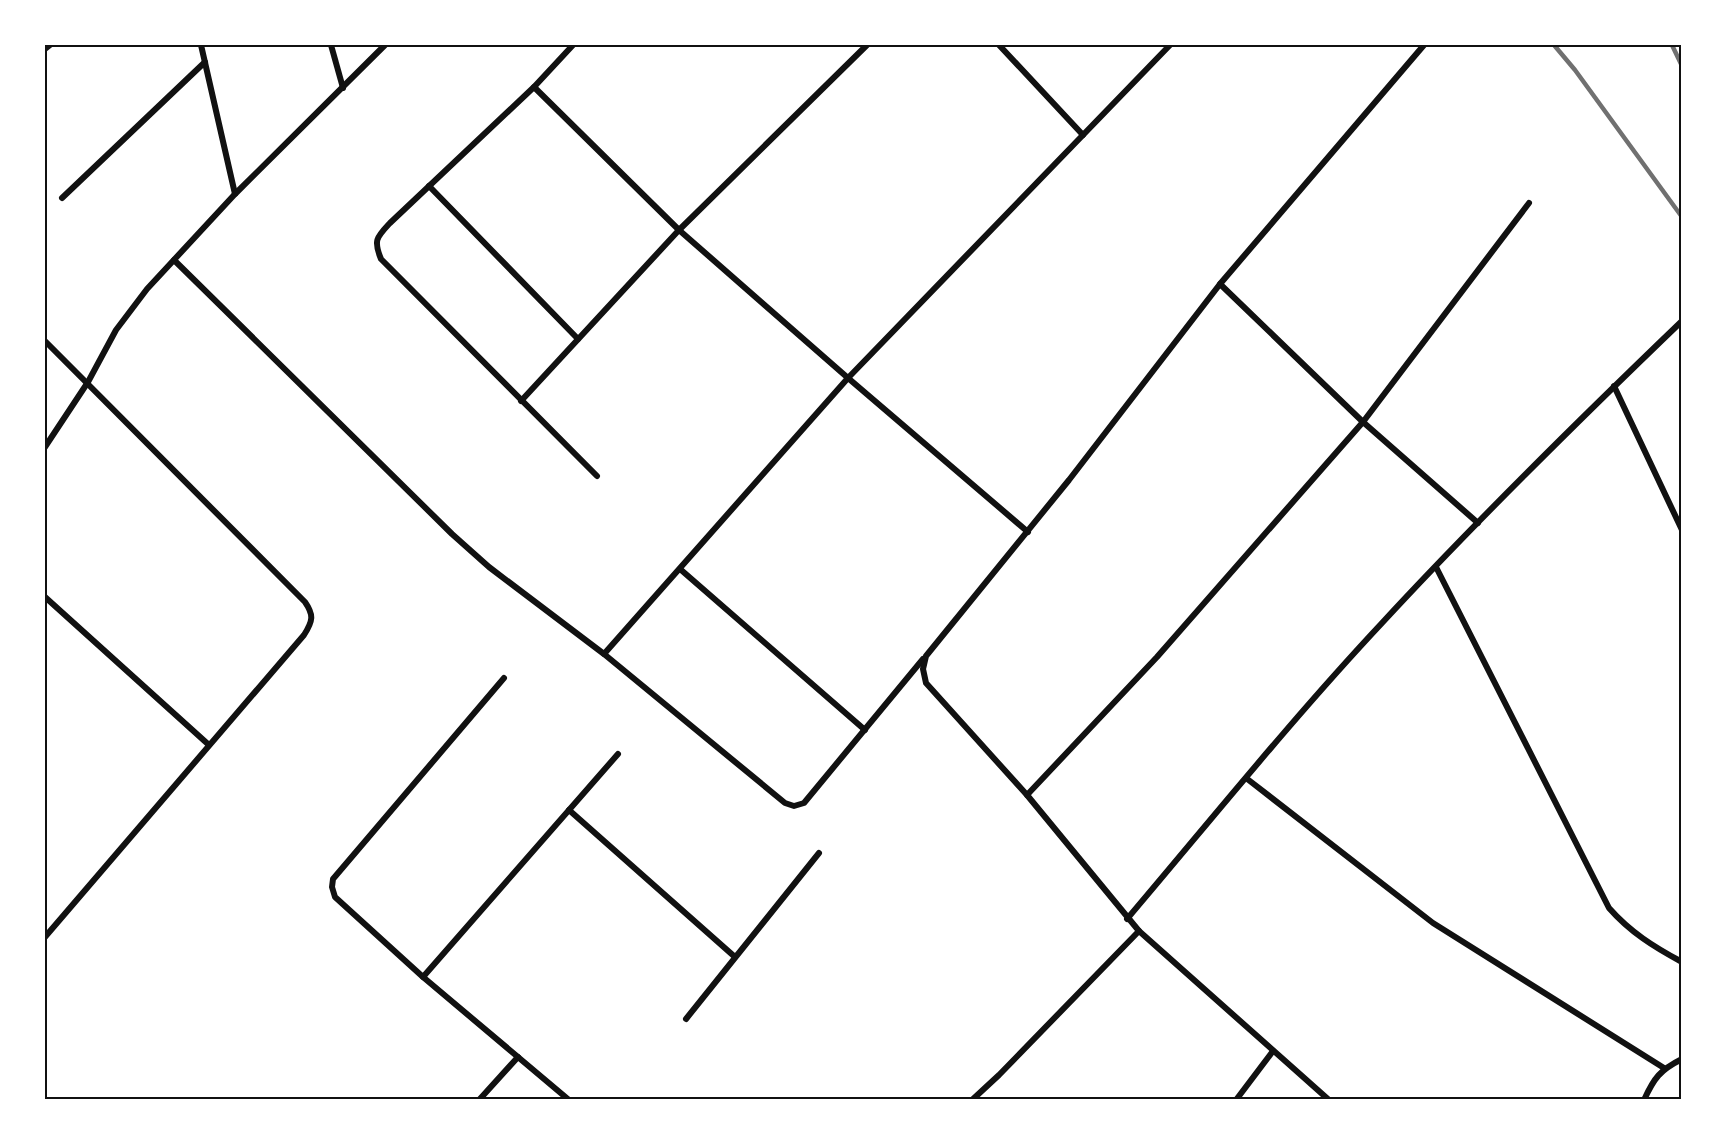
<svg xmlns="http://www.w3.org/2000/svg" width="1727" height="1145" font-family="Barlow,sans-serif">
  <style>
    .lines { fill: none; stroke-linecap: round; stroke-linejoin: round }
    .minor { stroke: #111; stroke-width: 6 }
    .rail { stroke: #707070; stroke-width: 4.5 }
    .neatline { fill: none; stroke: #111; stroke-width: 2 }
  </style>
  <rect width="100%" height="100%" fill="#fff"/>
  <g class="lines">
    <g class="minor">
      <path d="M201,45L235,194"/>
      <path d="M331,45L343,88"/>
      <path d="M573,45L534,87L390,223C377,237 373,240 381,259L597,476"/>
      <path d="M999,45L1083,135"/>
      <path d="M45,49L50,45"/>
      <path d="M534,87L679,230L848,378L1028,532"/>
      <path d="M429,186L578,339"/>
      <path d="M62,198L205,62"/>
      <path d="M174,260L452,534L489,567L604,654L785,803L794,806L804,803L923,659"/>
      <path d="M1220,284L1363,422L1478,523"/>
      <path d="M45,341L305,602C314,615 313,621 304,635L45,937"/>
      <path d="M1614,386L1682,530"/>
      <path d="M521,401L679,230L867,45"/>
      <path d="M45,447L88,382L116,330L147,289L235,194L385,45"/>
      <path d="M1436,567L1609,908C1630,932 1654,947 1682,962"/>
      <path d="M680,569L865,730"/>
      <path d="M45,597L209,745"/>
      <path d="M604,654L848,378L1170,45"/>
      <path d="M504,678L333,879L332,887L335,897L423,977L569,1100"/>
      <path d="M1246,778L1433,923L1664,1068"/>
      <path d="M1027,795L1157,657L1363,422L1529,203"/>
      <path d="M569,810L735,957"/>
      <path d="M1127,919C1211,820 1293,718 1382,623C1478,519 1580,419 1682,321"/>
      <path d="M423,977L618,754"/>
      <path d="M686,1019L819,853"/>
      <path d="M479,1100L518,1057"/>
      <path d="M972,1100L999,1075L1139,931"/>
      <path d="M1236,1100L1273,1051"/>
      <path d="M1329,1100L1139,931L1027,795L926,683L923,669L926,656L1069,480L1220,284L1424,45"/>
      <path d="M1644,1100C1654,1078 1660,1070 1682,1059"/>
    </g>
    <g class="rail">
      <path d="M1554,45L1575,70L1682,217"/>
      <path d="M1672,45L1682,66"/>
    </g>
  </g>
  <rect width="1727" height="1145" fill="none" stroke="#ffffff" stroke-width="93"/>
  <rect x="46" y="46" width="1634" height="1052" class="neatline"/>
</svg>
